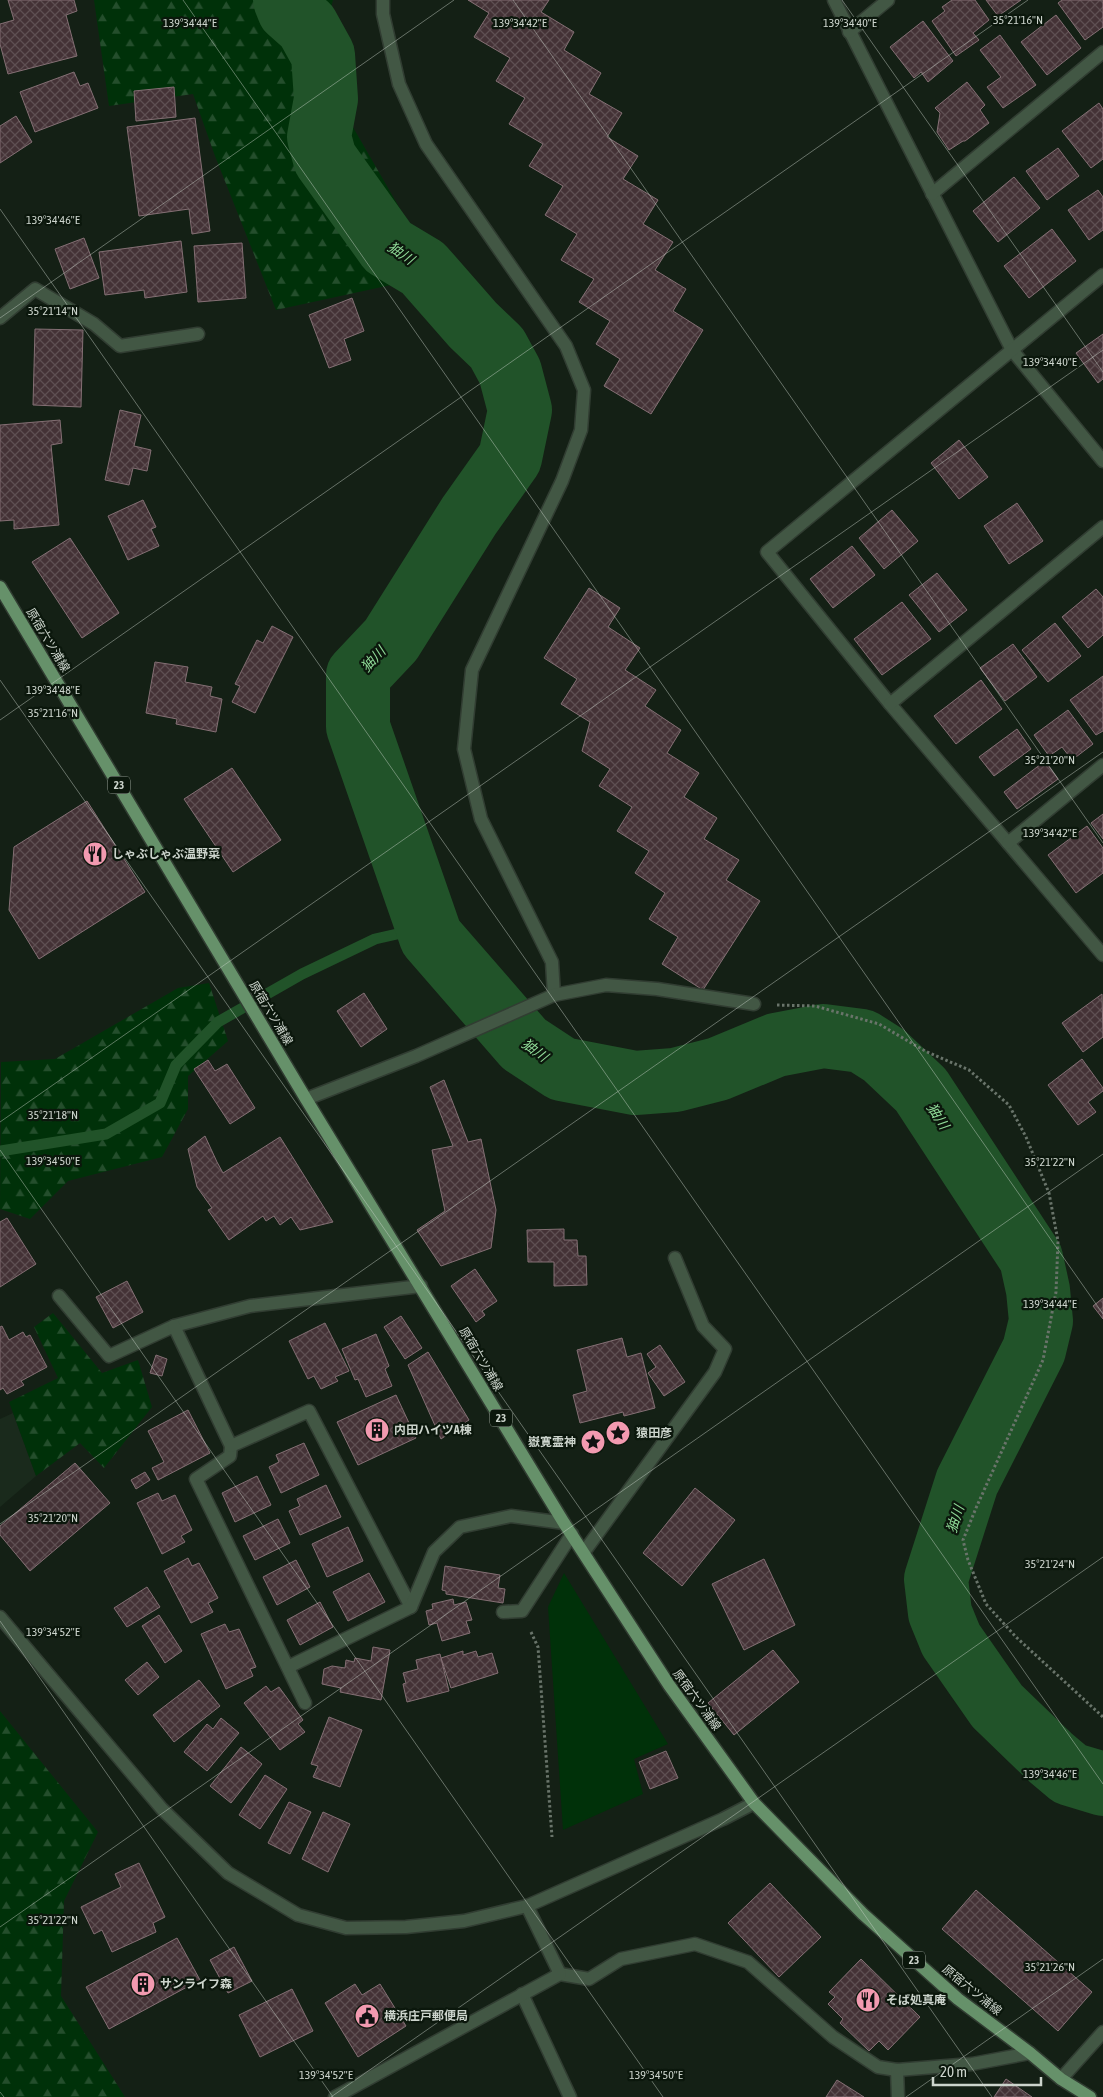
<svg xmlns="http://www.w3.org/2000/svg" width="1103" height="2097" font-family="'Asap Condensed','Noto Sans JP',sans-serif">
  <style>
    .built { fill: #1a2a1c }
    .green { fill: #003109 }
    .forest { fill: url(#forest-firs) }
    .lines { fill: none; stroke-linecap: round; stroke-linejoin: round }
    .stream { stroke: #215329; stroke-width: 11 }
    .river { stroke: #215329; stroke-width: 64 }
    .building { fill: url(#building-cross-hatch); stroke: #846f74 }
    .minor-casing { stroke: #313d32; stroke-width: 15 }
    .major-casing { stroke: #313d32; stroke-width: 15 }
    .path { stroke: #69746a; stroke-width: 3; stroke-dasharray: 2.5 2.5; stroke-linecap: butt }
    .minor { stroke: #425744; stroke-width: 12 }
    .major { stroke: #66916a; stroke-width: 12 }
    .ticks { fill: none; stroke: #ccd4cc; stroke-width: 1; stroke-opacity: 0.45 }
    .labels { text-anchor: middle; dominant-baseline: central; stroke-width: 4.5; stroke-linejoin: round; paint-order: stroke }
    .shield { fill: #0b170c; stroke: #929b92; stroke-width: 1 }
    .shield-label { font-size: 11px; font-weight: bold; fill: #ccd4cc }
    .street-label { font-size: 12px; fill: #ccd4cc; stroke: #0b170c }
    .poi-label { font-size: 12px; font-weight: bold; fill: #ccd4cc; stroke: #0b170c; text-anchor: start }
    .water-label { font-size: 14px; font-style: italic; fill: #8fd997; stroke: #0b170c }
    .ticks-label { font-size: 12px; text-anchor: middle; fill: #ccd4cc; stroke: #0b170c; stroke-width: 4.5; stroke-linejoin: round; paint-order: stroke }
  </style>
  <defs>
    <pattern id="forest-firs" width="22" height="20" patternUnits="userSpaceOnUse" patternTransform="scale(1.25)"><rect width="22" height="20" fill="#003109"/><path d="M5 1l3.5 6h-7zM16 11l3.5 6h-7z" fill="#244e2c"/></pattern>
    <pattern id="building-cross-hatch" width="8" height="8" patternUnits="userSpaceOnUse" patternTransform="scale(1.25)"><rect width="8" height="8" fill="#443236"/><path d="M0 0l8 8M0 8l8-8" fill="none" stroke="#5e4f52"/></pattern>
  </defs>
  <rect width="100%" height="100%" fill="#142015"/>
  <path class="built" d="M13,1413L36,1476L0,1507V1419Z"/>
  <path class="green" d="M564,1573L668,1744L634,1759L643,1794L563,1830L548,1607Z"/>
  <g class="forest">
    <path d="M94,0H333L316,63L414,233L450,264L438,302L414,280L276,310L215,156L193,94L109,106Z"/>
    <path d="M209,983L228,1041L188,1076V1109L162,1157L68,1181L30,1219L0,1209L1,1062L55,1059L178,988Z"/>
    <path d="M53,1313L102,1373L138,1360L152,1407L104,1468L80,1443L36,1476L9,1402L58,1378L34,1327Z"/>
    <path d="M0,1711L98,1832L64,1901L61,1996L125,2097H0Z"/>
  </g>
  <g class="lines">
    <path class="stream" d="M0,1151L106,1134L160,1103L176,1065L218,1022L302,974L375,939L428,927"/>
    <path class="river" d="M285,0L289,10L307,26L323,55L326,99L319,137L325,159L388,247L423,268L473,325L497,348L510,372L520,410L510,458L469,516L391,640L358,675V727L431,937L524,1044L562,1069L635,1083L675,1080L718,1069L776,1045L823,1036L862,1041L884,1055L921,1090L1031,1258L1038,1290L1041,1321L1034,1350L967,1482L936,1579L940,1613L951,1640L997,1706L1051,1758L1070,1774L1103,1784"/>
  </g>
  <g class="building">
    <path d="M8,0H74L77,11L66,15L77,56L8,74L0,44V24L14,20Z"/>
    <path d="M468,0H549L541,12L574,32L564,50L601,73L589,94L622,113L607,137L638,156L623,179L658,200L643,224L673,242L655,270L686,289L673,311L703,330L651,414L604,386L620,359L596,344L610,321L579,302L594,279L561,260L577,234L545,215L563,186L529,166L543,144L509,124L525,98L496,81L510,58L474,37L489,13Z"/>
    <path d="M952,0H975L989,20L973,33L979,40L956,56L932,21L945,11L942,7Z"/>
    <path d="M986,0H1021L998,16Z"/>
    <path d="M1062,0H1103V27L1085,40L1058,3Z"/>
    <path d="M1056,15L1081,48L1047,75L1021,42Z"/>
    <path d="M923,21L953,61L928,82L921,72L914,78L890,47Z"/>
    <path d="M1000,35L1036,85L1003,108L987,87L1001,77L980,50Z"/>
    <path d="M74,72L80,86L88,83L98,108L35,132L20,92Z"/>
    <path d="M967,82L985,105L980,110L989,123L965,141H963L949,150L937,132L940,113L935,108Z"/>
    <path d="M174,87L176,117L136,121L134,91Z"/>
    <path d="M1099,103L1103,109V159L1091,168L1062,131Z"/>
    <path d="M16,116L32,142L0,163V126Z"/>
    <path d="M195,118L210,231L192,234L189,209L139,216L127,127Z"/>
    <path d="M1058,148L1079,176L1047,200L1026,171Z"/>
    <path d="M1014,177L1040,208L998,242L973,211Z"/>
    <path d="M1098,190L1103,197V230L1089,240L1068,210Z"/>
    <path d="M1052,229L1076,261L1029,298L1004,266Z"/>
    <path d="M84,238L99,278L70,289L55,249Z"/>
    <path d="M181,241L187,292L145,298L144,290L105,295L99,252Z"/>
    <path d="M242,243L246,298L198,302L194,246Z"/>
    <path d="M352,298L364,331L344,339L351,360L329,368L309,315Z"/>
    <path d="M35,329L83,330L81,407L33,405Z"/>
    <path d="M1103,334V379L1098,383L1076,353Z"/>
    <path d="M120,410L141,415L134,446L151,450L147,471L133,468L129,485L105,480Z"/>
    <path d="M60,420L62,443L51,445L59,525L14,529V520L0,521V425Z"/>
    <path d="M959,440L988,477L959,499L931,463Z"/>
    <path d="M143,500L156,527L151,529L159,546L128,560L108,516Z"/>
    <path d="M1017,503L1043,541L1009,564L984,526Z"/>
    <path d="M892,510L918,541L884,569L859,538Z"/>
    <path d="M70,538L119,613L82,638L32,562Z"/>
    <path d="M852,546L875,575L833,608L810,579Z"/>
    <path d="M937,573L967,610L939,632L909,595Z"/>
    <path d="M589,588L620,608L608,627L640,648L625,670L656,690L645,706L681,730L667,753L699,773L684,797L717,818L704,839L739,860L726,880L760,901L703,990L662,964L678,937L649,919L665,893L635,873L649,851L617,831L632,807L599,786L610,769L582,751L590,722L561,704L577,679L544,658Z"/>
    <path d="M1096,589L1103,597V635L1088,648L1062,617Z"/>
    <path d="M902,602L931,639L882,675L854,639Z"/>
    <path d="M1055,623L1081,656L1048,682L1022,650Z"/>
    <path d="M272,626L293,637L255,713L232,702L240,686L235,684L257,640L263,643Z"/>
    <path d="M1013,644L1037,677L1005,701L980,668Z"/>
    <path d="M155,662L188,667L185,682L212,687L210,696L222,699L216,732L176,724L177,719L146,713Z"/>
    <path d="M1103,676V731L1096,735L1070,700Z"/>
    <path d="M981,680L1002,709L956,744L934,716Z"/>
    <path d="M1068,710L1093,744L1072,760L1062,747L1049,756L1034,735Z"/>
    <path d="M1017,729L1031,749L994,776L979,757Z"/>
    <path d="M1045,761L1058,779L1017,809L1004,792Z"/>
    <path d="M232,768L281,840L233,872L184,799Z"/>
    <path d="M87,801L145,892L39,959L9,910L14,847Z"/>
    <path d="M1103,814V839L1091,823Z"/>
    <path d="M1087,826L1103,848V873L1076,893L1048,855Z"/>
    <path d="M364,993L387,1029L361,1047L337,1011Z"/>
    <path d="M1102,994L1103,1037L1083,1052L1062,1023Z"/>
    <path d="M1082,1059L1103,1088V1091L1088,1102L1096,1112L1078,1125L1048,1085Z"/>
    <path d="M208,1060L215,1071L227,1064L255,1108L230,1124L194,1069Z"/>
    <path d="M444,1080L468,1142L481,1139L496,1210L491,1248L441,1266L417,1230L445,1211L432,1150L453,1146L430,1087Z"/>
    <path d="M205,1136L217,1162L223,1173L280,1137L333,1222L300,1230L291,1217L280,1225L274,1216L266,1221L263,1216L229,1240L208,1210L212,1208L197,1187L188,1149Z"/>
    <path d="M7,1218L36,1264L0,1287V1222Z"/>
    <path d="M564,1229V1240H577L578,1256H586L587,1285L554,1286V1262H528L527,1230Z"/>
    <path d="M475,1269L497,1301L482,1311L485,1315L476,1322L451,1286Z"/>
    <path d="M127,1281L143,1312L113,1328L96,1297Z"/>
    <path d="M1103,1298V1319L1093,1306Z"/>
    <path d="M401,1316L422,1348L405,1359L384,1327Z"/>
    <path d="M325,1323L349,1371L335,1377L338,1381L321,1389L314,1376L308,1379L289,1341Z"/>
    <path d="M2,1326L9,1340L23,1332L26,1337L30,1335L47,1367L21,1381L24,1385L7,1394L3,1388L0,1390V1327Z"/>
    <path d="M376,1334L389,1366L385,1369L392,1386L366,1397L358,1379L355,1380L342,1349Z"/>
    <path d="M622,1338L627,1357L641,1353L655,1408L624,1416L623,1412L580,1423L573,1395L587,1391L577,1350Z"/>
    <path d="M660,1345L685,1382L664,1396L648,1373L656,1367L647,1354Z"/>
    <path d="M428,1352L469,1420L441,1439L408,1365Z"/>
    <path d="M156,1355L167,1359L162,1376L150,1373Z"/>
    <path d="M396,1395L416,1438L358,1465L337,1422Z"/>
    <path d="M188,1410L210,1453L158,1480L152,1468L164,1462L148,1431Z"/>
    <path d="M304,1443L319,1475L281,1493L269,1467L279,1462L276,1455Z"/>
    <path d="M75,1463L110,1503L30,1571L0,1535V1526Z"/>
    <path d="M145,1472L150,1480L136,1489L131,1480Z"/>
    <path d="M257,1476L271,1505L235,1522L222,1493Z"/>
    <path d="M326,1485L341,1517L300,1535L289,1511L300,1506L297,1499Z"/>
    <path d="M695,1488L735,1520L682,1586L643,1553Z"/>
    <path d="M158,1493L162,1501L175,1495L192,1530L181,1536L185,1542L162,1554L137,1503Z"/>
    <path d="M278,1519L290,1543L255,1560L243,1536Z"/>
    <path d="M348,1527L363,1561L327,1577L312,1544Z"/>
    <path d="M188,1558L192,1566L199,1563L218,1598L208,1603L213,1612L191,1623L164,1571Z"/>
    <path d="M764,1559L795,1625L744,1650L712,1584Z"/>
    <path d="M296,1560L310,1587L277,1605L263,1577Z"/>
    <path d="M445,1566L500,1575L498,1588L505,1589L503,1603L446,1594V1591L442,1590Z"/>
    <path d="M369,1573L385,1602L348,1621L333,1592Z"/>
    <path d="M147,1587L160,1607L127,1627L114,1608Z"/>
    <path d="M453,1599L454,1605L466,1602L472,1620L466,1621L470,1633L442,1641L437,1623L429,1625L426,1611L433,1609L432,1604Z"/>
    <path d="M320,1602L333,1627L300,1645L287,1620Z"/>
    <path d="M159,1615L182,1651L165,1663L142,1626Z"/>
    <path d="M225,1624L229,1632L239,1629L256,1667L250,1669L253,1676L226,1689L201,1634Z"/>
    <path d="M373,1647L390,1650L381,1700L340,1692L341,1688L322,1684L324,1669L332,1666L345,1668L346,1660L354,1662L355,1658L371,1661Z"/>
    <path d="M773,1650L799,1682L734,1735L708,1703Z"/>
    <path d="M463,1651V1655L476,1651L478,1657L492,1653L498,1673L451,1688L441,1658Z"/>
    <path d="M440,1654L449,1691L407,1702L403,1684L406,1683L403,1673L418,1669L416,1660Z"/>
    <path d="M147,1662L159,1677L138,1695L125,1680Z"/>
    <path d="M199,1680L220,1706L174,1742L153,1715Z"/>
    <path d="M266,1686L271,1692L279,1687L303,1720L298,1724L305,1732L280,1750L244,1703Z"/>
    <path d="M329,1717L362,1730L340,1787L313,1777L318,1766L311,1764Z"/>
    <path d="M221,1718L239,1733L207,1771L184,1752L207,1724L213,1729Z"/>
    <path d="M241,1747L262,1764L231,1803L210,1786Z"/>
    <path d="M666,1751L678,1778L650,1789L639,1762Z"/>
    <path d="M265,1775L287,1789L260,1829L239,1815Z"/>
    <path d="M289,1802L311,1812L290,1854L268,1843Z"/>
    <path d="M323,1812L350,1824L328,1872L302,1859Z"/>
    <path d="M139,1863L165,1917L153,1923L156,1932L112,1952L102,1930L94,1934L81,1907L121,1887L115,1874Z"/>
    <path d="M770,1883L821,1937L779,1977L728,1923Z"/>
    <path d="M976,1890L1092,1992L1058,2031L942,1929Z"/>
    <path d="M177,1938L200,1980L109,2029L86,1987Z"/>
    <path d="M234,1947L252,1981L228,1993L210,1960Z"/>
    <path d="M861,1959L920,2017L888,2050L879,2041L869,2051L840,2023L843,2019L828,2004L835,1997L829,1992Z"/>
    <path d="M355,1984L362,1995L380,1984L406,2026L358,2057L325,2003Z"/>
    <path d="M292,1989L313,2031L260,2057L239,2015Z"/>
    <path d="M1006,2079L1032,2097H994Z"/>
    <path d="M837,2080L864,2097H826Z"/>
  </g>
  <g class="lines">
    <defs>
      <g id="minor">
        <path d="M383,0V14L399,84L426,144L566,346L584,390L581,430L562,481L472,670L464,749L481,819L552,962L554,995"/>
        <path d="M834,0L1012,350L1103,461"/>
        <path d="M849,32L888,0"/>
        <path d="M932,194L1103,52"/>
        <path d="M1103,275L767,552L890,704L1103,955"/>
        <path d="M0,318L35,289L94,324L120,346L198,334"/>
        <path d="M890,704L1103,527"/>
        <path d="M1008,843L1103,765"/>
        <path d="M306,1099L416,1056L554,995L606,985L657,989L754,1004"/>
        <path d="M59,1296L109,1356L174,1326L250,1306L421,1286"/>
        <path d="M174,1326L231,1446L230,1456L196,1479L305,1703"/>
        <path d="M231,1446L309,1411L411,1607"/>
        <path d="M584,1552L715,1372L725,1349L703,1326L675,1258"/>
        <path d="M503,1612L522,1611L572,1534"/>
        <path d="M0,1617L162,1809L228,1873L298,1915L346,1928L406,1927L464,1921L527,1906L723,1819L754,1803"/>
        <path d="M288,1667L411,1607L434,1552L460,1527L511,1516L564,1523"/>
        <path d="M560,1974L589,1979L621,1959L695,1944L748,1962L833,2037L878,2067L897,2070L972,2064L1030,2053"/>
        <path d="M522,1994L570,2097"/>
        <path d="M897,2070L898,2097"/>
        <path d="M1061,2079L1103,2032"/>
        <path d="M335,2097L560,1974L527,1906"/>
      </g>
      <path id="major" d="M0,587L306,1099L564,1523L669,1685L754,1803L863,1914L958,1999L1030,2053L1061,2079L1090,2097"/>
    </defs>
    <use href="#minor" class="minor-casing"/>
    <use href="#major" class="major-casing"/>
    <g class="path">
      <path d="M777,1005L815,1006L879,1024L925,1051L969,1070L1009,1105L1026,1137L1049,1193L1058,1241L1056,1292L1043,1360L976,1508L963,1540L968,1560L986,1604L1016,1637L1103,1717"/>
      <path d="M531,1632L538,1647L552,1837"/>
    </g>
    <use href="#minor" class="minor"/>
    <use href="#major" class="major"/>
  </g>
  <path class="ticks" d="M183,0L1103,1314M513,0L1103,843M842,0L1103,372M0,209L1103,1784M0,318L454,0M0,680L992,2097M0,720L1028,0M0,1122L1103,350M0,1150L663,2097M0,1524L1103,752M0,1621L333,2097M0,1927L1103,1154M0,2092L4,2097M331,2097L1103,1557M906,2097L1103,1959"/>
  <defs>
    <symbol id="restaurant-disc" viewBox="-11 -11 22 22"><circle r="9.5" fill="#f29ab0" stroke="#0b170c"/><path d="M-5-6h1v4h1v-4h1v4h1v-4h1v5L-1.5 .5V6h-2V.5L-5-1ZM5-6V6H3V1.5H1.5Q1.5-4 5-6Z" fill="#111"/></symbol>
    <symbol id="building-disc" viewBox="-11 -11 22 22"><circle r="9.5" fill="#f29ab0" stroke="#0b170c"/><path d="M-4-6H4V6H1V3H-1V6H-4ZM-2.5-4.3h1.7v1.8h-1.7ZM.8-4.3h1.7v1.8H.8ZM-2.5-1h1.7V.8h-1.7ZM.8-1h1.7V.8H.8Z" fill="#111"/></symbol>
    <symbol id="sight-disc" viewBox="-11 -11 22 22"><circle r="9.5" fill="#f29ab0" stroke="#0b170c"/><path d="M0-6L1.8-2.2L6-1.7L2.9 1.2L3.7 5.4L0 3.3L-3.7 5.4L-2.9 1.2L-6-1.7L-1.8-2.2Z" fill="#111"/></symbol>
    <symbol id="civic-disc" viewBox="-11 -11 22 22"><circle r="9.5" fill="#f29ab0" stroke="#0b170c"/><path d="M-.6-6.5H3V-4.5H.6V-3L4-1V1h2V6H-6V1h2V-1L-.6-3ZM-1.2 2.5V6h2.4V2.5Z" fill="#111"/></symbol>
  </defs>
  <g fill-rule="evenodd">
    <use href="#restaurant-disc" x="81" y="840" width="28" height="28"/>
    <use href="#building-disc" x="363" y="1416" width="28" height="28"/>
    <use href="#sight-disc" x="604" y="1419" width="28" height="28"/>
    <use href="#sight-disc" x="579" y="1428" width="28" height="28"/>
    <use href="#building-disc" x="129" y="1970" width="28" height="28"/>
    <use href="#restaurant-disc" x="854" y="1986" width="28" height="28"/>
    <use href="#civic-disc" x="353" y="2002" width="28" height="28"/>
  </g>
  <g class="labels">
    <g class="shield">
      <rect x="108" y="776.5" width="22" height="17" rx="4"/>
      <rect x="490" y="1409.5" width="22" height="17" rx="4"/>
      <rect x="903" y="1951.5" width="22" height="17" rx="4"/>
    </g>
    <g class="shield-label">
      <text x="119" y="785">23</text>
      <text x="501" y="1418">23</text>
      <text x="914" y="1960">23</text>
    </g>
    <g class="street-label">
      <text transform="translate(48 640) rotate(59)">原宿六ツ浦線</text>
      <text transform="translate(271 1013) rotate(59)">原宿六ツ浦線</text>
      <text transform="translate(481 1359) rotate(59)">原宿六ツ浦線</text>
      <text transform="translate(697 1700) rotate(54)">原宿六ツ浦線</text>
      <text transform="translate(972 1990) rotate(39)">原宿六ツ浦線</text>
    </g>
    <g class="poi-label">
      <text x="112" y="854">しゃぶしゃぶ温野菜</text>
      <text x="394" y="1430">内田ハイツA棟</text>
      <text x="636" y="1433">猿田彦</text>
      <text x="576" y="1442" text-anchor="end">嶽寛霊神</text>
      <text x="160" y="1984">サンライフ森</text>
      <text x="886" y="2000">そば処真庵</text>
      <text x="384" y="2016">横浜庄戸郵便局</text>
    </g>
    <g class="water-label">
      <text transform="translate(401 253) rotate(34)">㹨川</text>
      <text transform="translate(373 659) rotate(-47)">㹨川</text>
      <text transform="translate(535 1050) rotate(36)">㹨川</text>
      <text transform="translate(938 1116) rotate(57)">㹨川</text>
      <text transform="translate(955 1519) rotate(-72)">㹨川</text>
    </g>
  </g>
  <g class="ticks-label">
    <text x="1018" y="24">35°21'16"N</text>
    <text x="190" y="27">139°34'44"E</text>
    <text x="520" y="27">139°34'42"E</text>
    <text x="850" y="27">139°34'40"E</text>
    <text x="53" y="224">139°34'46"E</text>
    <text x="53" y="315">35°21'14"N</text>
    <text x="1050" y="366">139°34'40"E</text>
    <text x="53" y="694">139°34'48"E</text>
    <text x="53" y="717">35°21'16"N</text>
    <text x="1050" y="764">35°21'20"N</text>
    <text x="1050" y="837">139°34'42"E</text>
    <text x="53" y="1119">35°21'18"N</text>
    <text x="53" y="1165">139°34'50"E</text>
    <text x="1050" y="1166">35°21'22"N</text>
    <text x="1050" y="1308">139°34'44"E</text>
    <text x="53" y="1522">35°21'20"N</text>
    <text x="1050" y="1568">35°21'24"N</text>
    <text x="53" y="1636">139°34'52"E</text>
    <text x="1050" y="1778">139°34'46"E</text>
    <text x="53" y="1924">35°21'22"N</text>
    <text x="1050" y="1971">35°21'26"N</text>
    <text x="326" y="2079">139°34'52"E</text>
    <text x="656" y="2079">139°34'50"E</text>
  </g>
  <path d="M933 2077v8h108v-8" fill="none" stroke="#ccd4cc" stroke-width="2.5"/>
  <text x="940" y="2077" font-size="15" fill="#ccd4cc" stroke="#0b170c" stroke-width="4" paint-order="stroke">20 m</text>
</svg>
